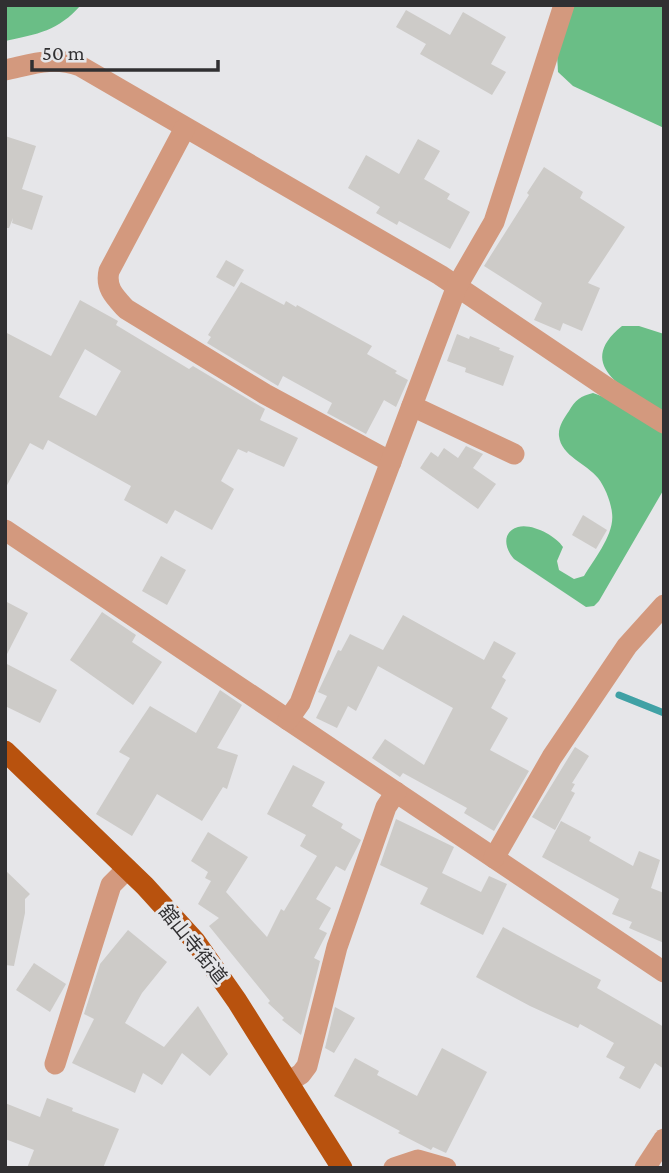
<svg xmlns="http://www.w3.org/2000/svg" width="669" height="1173" font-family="'Crimson Pro','Noto Sans JP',serif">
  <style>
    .forest { fill: #6abe86 }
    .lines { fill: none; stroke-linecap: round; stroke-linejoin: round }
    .stream { stroke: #40a1a5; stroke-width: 7 }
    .building { fill: #cdcbc8; fill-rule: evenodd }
    .minor { stroke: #d3997e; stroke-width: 21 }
    .major { stroke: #b8520e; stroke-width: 21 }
    .labels { text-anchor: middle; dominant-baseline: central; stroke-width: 6; stroke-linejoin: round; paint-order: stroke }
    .street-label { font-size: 19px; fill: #313032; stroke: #e6e6e9 }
  </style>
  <rect width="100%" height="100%" fill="#e6e6e9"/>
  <g class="forest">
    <path d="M5,5H81C58,31 38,34 5,41Z"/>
    <path d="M574,5H664V128L573,86L558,72L557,54Z"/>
    <path d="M622,326H639L664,334V412C631,392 571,367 622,326Z"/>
    <path d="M593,393L604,397L664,434V489L599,601L594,606L586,607L514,559C505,549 501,532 518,527C532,523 556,536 563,547L557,561L559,570L574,579L584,576C594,559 615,534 612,513C611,502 605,487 598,478C587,464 561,456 559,436C558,427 564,418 569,411C575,400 581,396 593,393Z"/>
  </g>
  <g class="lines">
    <path class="stream" d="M619,695L664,713"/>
  </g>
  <g class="building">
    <path d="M406,10L450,35L463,12L506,37L491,64L506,72L492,95L420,54L426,44L396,27Z"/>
    <path d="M5,136L36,146L22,189L43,196L32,230L12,223L13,218L9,228H5Z"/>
    <path d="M418,139L440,151L424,179L450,194L447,199L470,212L450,249L399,221L397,225L376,213L380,207L348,188L366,155L399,174Z"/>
    <path d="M544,167L583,192L580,198L625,227L588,283L600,288L582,331L563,323L560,331L534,320L542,303L484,266L529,195L527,193Z"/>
    <path d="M226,260L244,270L234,287L216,277Z"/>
    <path d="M241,282L284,305L286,301L296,307L297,305L372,346L367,354L397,371L395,373L408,380L396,407L384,400L366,434L327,413L332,403L283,376L278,386L207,343L211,337L208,335Z"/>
    <path d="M80,300L118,321L116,325L189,369L193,366L265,409L260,420L298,438L284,467L248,451L247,453L238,449L221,481L234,489L212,530L175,510L167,524L124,500L131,486L48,440L43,450L30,443L5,489V332L51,356ZM85,349L121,371L96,416L59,397Z"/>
    <path d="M457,334L469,339L470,336L500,348L499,350L514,356L503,386L465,372L466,368L447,361Z"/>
    <path d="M466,446L483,454L473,468L496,484L478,509L420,468L431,452L438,457L444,448L458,458Z"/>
    <path d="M583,515L607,530L596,549L572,535Z"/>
    <path d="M161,556L186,570L167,605L142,591Z"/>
    <path d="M5,601L28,613L5,658Z"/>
    <path d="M102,612L136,635L132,642L162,662L133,705L70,660Z"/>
    <path d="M403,615L484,660L494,641L516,653L502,677L506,680L491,708L508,718L490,750L529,771L494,831L464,813L467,808L403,773L400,777L372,758L385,739L424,765L453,708L378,666L356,711L348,706L337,728L316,718L327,696L318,692L338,650L341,651L350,634L383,650Z"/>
    <path d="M5,663L57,690L40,723L5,706Z"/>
    <path d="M220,690L242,705L217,748L238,755L227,789L223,787L202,821L157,794L132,836L96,814L130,758L119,752L150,706L196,733Z"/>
    <path d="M575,747L589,756L572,783L575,784L571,791L575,793L555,830L532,817Z"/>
    <path d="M293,765L325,782L312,806L343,824L341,828L361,840L345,871L336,866L316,899L331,908L319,929L327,933L314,958L320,961L301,1035L282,1020L284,1018L268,1003L270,1001L209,926L219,918L198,904L211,881L205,878L208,872L191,861L208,832L248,857L226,892L267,937L281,909L284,911L317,856L300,846L306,835L267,814Z"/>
    <path d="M396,819L454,847L442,873L481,892L489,876L507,884L483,935L420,904L428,888L380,865Z"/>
    <path d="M561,821L591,837L589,841L633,866L639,851L660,860L651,888L664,893V943L629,928L632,922L612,914L619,899L542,857Z"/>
    <path d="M5,870L30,894L25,899V913L14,966L5,965Z"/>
    <path d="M503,927L601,980L597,988L664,1027V1069L655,1063L640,1089L619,1078L625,1067L606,1057L614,1043L580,1024L578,1028L530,1006L476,977Z"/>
    <path d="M128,930L167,962L142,993L125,1023L164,1047L198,1006L228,1054L210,1076L182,1053L162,1085L143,1073L135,1093L72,1063L94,1019L84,1014L100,964Z"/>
    <path d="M34,963L66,984L50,1012L16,990Z"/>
    <path d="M335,1007L355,1018L334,1053L325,1048Z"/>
    <path d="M442,1048L487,1072L446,1153L433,1147L431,1150L398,1133L400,1131L334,1096L355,1058L379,1071L377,1075L417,1096Z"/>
    <path d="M47,1098L73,1108L72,1111L119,1129L103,1168H27L34,1150L5,1139V1103L40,1117Z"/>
  </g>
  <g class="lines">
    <g class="minor">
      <path d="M5,70C33,64 53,56 80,66L440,275L609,389L664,423"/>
      <path d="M185,128L109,271C105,288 115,297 126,309L265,394L391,462"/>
      <path d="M412,406L514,454"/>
      <path d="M5,530L664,972"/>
      <path d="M288,720L300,703L457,286L494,222L564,5"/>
      <path d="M494,858L552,757L627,646L664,605"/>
      <path d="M55,1064L111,885L127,869"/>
      <path d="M288,1082L301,1074L307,1066L337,947L386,807L396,792"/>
      <path d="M394,1168L418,1160L446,1168"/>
      <path d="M645,1168L664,1139"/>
    </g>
    <path class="major" d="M5,751L145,886L195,941L237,1001L342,1168"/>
  </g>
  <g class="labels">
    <g class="street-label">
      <text transform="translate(193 944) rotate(51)">舘山寺街道</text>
    </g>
  </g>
  <rect width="669" height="1173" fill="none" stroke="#313032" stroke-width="14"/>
  <path d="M32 60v10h186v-10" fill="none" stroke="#313032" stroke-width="3.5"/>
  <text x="42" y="60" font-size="21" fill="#313032" stroke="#e6e6e9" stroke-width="5" paint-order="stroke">50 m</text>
</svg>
